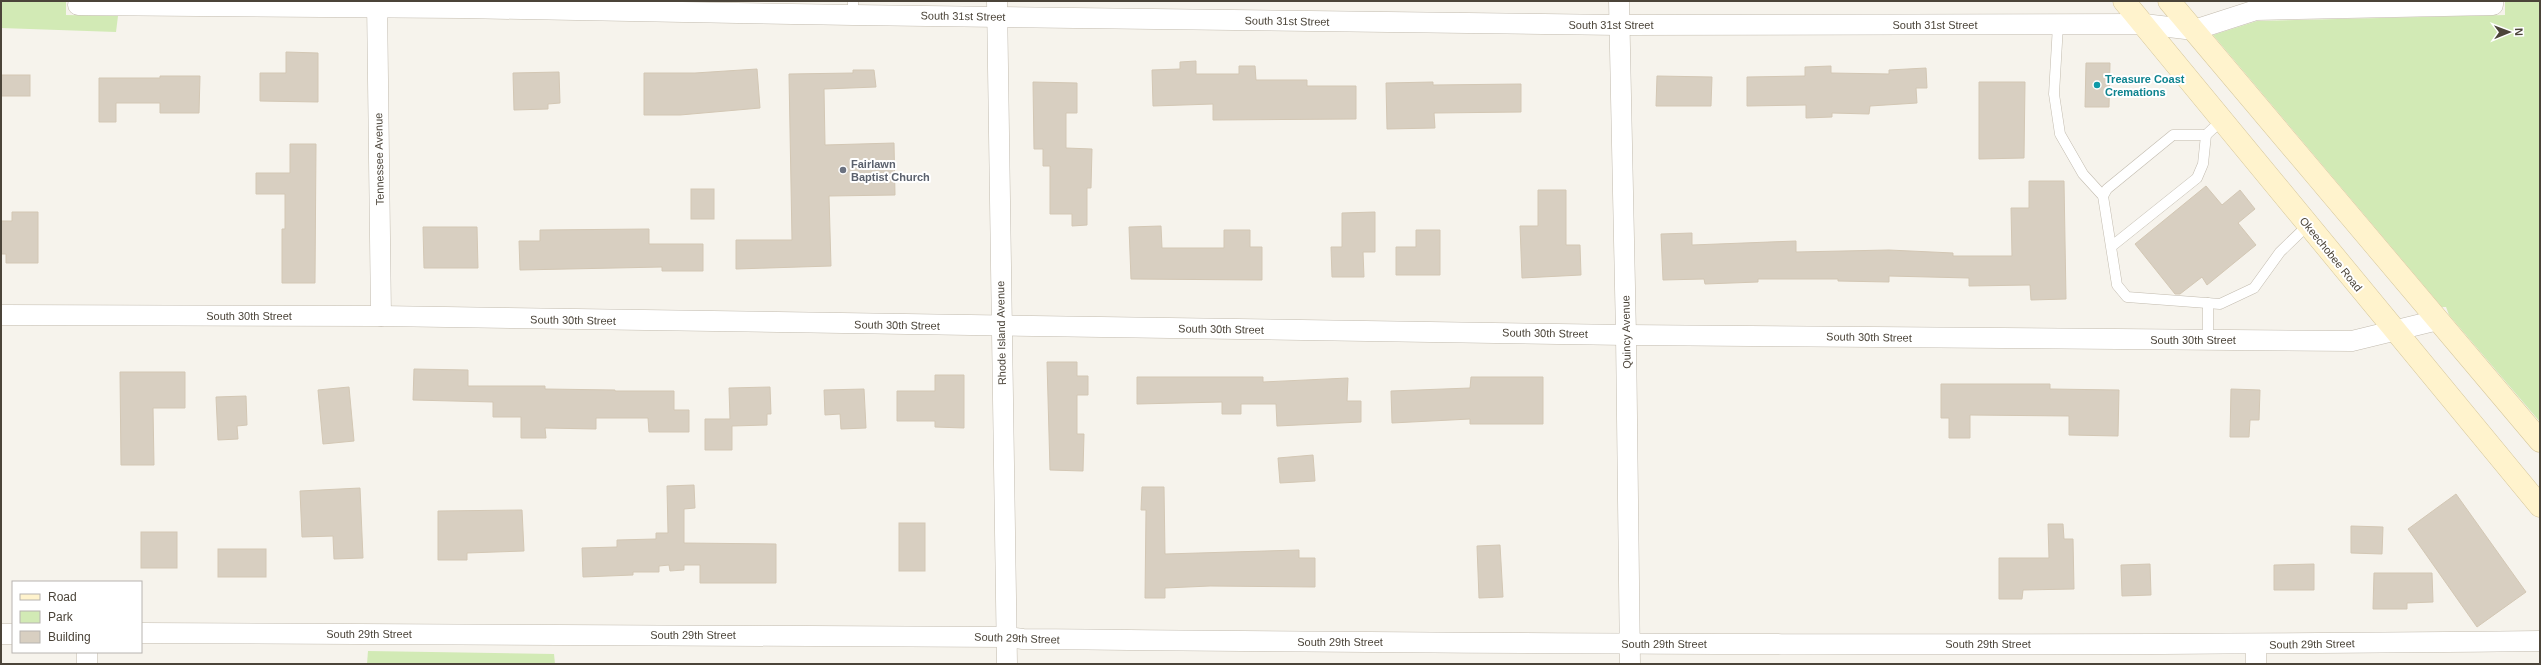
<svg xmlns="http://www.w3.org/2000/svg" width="2541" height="665" font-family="Arial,sans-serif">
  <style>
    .green { fill: #d2eab5 }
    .building { fill: #d8cfc1; stroke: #d3c7b4 }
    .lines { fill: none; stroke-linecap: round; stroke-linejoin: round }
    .service-casing { stroke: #c2bbae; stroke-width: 11 }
    .minor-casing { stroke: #c2bbae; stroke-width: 21 }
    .secondary-casing { stroke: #d6c79b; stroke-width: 23 }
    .service { stroke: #fff; stroke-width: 10 }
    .minor { stroke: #fff; stroke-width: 20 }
    .secondary { stroke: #fff3cd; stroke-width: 22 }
    .culture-dot { fill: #0f9aa8; stroke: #fff; stroke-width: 1.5 }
    .worship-dot { fill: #6b7280; stroke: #fff; stroke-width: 1.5 }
    .labels { text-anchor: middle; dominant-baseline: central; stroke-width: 4; stroke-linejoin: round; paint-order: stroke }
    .street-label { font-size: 11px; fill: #4b4439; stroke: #fff }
    .culture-label { font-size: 11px; font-weight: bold; fill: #0d838f; stroke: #fff; text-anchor: start }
    .worship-label { font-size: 11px; font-weight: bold; fill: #5b616d; stroke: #fff; text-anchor: start }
  </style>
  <rect width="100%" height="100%" fill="#f6f3ec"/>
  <g class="green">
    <path d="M1,1H66V15L118,16L116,32L1,28Z"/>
    <path d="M2505,1H2540V422L2449,315L2446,307H2442L2213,35L2257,21L2505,15Z"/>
    <path d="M368,651L554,654L555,664H367Z"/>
  </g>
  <g class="building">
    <path d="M286,52L318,53V102L260,101V73H286Z"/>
    <path d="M1196,61V74H1239V66H1255L1256,80H1307V86H1356V119L1213,120V104L1153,106L1152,70L1180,69V62Z"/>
    <path d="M2086,63H2110L2109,107H2085Z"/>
    <path d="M1831,66V73L1889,74V70L1926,68L1927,88H1916L1917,103L1870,106L1869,114L1832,113V117L1806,118V105L1747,106V77L1805,76V67Z"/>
    <path d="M757,69L760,108L680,115H644V73H695Z"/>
    <path d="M853,70H874L876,87L824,89L825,145L894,143L895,195L829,196L831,266L736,269V240H792L789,74L853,73Z"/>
    <path d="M559,72L560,103L548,104V109L514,110L513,73Z"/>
    <rect x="1" y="75" width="29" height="21"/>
    <path d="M160,76H200L199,113H160V103H116V122H99V78H160Z"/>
    <path d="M1657,76L1712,77L1711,106H1656Z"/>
    <path d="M1033,82L1077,83V113H1066V148L1092,149L1091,188H1087V225L1072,226V214H1050V166H1043V149H1034Z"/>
    <path d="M1433,82V85L1521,84V112L1434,113L1435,128L1387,129L1386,83Z"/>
    <path d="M1979,82H2025L2024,158L1979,159Z"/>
    <path d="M290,144H316L315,283H282V229H285V194H256V173H290Z"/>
    <path d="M2029,181H2064L2066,299L2031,300L2030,285L1969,286V278L1889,276V282L1838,281V279H1758V282L1705,284L1704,279L1663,280L1661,234L1692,233V245L1796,241V252L1889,250L1953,253V256H2012L2011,208H2029Z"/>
    <path d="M2206,186L2222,205L2240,190L2255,209L2238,223L2256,245L2207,285L2202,277L2180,294H2175L2135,244Z"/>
    <rect x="691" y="189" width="23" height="30"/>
    <path d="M1538,190H1566V245H1580L1581,275L1522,278L1520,226H1538Z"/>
    <path d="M12,212H38V263H6V254H1V221H12Z"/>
    <path d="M1375,212V252H1363L1364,277H1332L1331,247H1342V213Z"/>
    <path d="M1161,226L1162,248H1224V230H1250V247H1262V280L1131,279L1129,227Z"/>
    <path d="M423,227H477L478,268H424Z"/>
    <path d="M649,229V244H703V271H662V267L520,270L519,241H540V230Z"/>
    <path d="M1416,230H1440V275H1396V247H1416Z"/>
    <path d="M1047,362H1077V376H1088V395H1077V434H1084L1083,471L1050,470Z"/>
    <path d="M414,369L468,370V386H545V389L615,390V391H674V410H689V432H649L648,418H596V429L545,428L546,438H521V417H493V402L413,400Z"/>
    <path d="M120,372H185V408H153L154,465H121Z"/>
    <path d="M935,375H964V428L935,427V421H897V391H935Z"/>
    <path d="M1137,377H1263V382L1348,378L1347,401H1361V422L1277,426L1276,404H1241V414H1222V402L1137,404Z"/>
    <path d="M1471,377H1543V424H1470V419L1392,423L1391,391L1470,388Z"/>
    <path d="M1941,384H2050V389L2119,390L2118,436L2069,435V416L1970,415V438H1949V418H1941Z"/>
    <path d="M349,387L354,441L323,444L318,390Z"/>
    <path d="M770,387L771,414H767V425L732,426V450H705V419H730L729,388Z"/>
    <path d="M864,389L866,428L841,429L840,414L825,415L824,390Z"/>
    <path d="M2231,389L2260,390L2259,420H2250L2249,437H2230Z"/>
    <path d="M246,396L247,425L237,426L238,439L218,440L216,397Z"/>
    <path d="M1313,455L1315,481L1280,483L1278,458Z"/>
    <path d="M694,485L695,508L684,509V543L776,544V583H700V565H684V570L670,571L669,565L659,566V572H633V575L583,577L582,548L617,547V540L656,539V533H668L667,486Z"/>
    <path d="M1142,487H1164L1165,554L1299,550V558H1315V587L1210,586L1165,588V598H1145L1146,510H1141Z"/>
    <path d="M360,488L363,558L334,559L333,536L302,537L300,491Z"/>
    <path d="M2456,494L2526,592L2477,627L2408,529Z"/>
    <path d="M522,510L524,551L467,553V560H438V511Z"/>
    <rect x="899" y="523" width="26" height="48"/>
    <path d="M2048,524H2063L2064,539H2073L2074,589L2023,590L2022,599H1999V558H2049Z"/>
    <path d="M2351,526L2383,527L2382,554L2351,553Z"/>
    <rect x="141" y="532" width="36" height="36"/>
    <path d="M1500,545L1503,597L1479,598L1477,546Z"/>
    <rect x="218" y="549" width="48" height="28"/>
    <path d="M2150,564L2151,595L2122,596L2121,565Z"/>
    <path d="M2314,564V590H2274V565Z"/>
    <path d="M2374,573H2432L2433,602L2407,603V609H2373Z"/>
  </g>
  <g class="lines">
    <defs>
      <g id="service">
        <path d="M853,15V1"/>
        <path d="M2058,25L2054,94L2060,134L2083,174L2103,196L2117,285L2127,297L2220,304L2254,288L2280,252L2308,225"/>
        <path d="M2103,196L2107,189L2173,135H2206"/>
        <path d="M2112,246L2197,178L2203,164L2206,135L2222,120"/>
        <path d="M2208,303V340"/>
      </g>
      <g id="minor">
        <path d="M377,1L381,316"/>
        <path d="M997,1L1007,664"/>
        <path d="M1619,1L1626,335L1630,664"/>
        <path d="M78,5L460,8L853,15L1619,25L2144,24L2194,30L2256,10L2493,5V1"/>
        <path d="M1,315L381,316L1626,335L2352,341L2438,320"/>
        <path d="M141,633L1007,637L1023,639C1529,644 2034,647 2540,641"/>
        <path d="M1,634H13"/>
        <path d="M2256,644V664"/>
        <path d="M87,652V664"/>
      </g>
      <g id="secondary">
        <path d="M2124,1L2540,506"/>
        <path d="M2169,1L2540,441"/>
      </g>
    </defs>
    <use href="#service" class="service-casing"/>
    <use href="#minor" class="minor-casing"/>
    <use href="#secondary" class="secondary-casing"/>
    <use href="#service" class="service"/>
    <use href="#minor" class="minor"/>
    <use href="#secondary" class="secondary"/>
  </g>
  <circle class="culture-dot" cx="2097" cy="85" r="4"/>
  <circle class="worship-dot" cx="843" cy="170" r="4"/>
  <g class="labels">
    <g class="street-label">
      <text transform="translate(963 16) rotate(1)">South 31st Street</text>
      <text transform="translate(1287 21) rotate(1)">South 31st Street</text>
      <text x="1611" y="25">South 31st Street</text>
      <text x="1935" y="25">South 31st Street</text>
      <text transform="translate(379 159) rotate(-91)">Tennessee Avenue</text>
      <text transform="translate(2331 254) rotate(51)">Okeechobee Road</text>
      <text x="249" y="316">South 30th Street</text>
      <text transform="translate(573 320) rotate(1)">South 30th Street</text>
      <text transform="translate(897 325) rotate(1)">South 30th Street</text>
      <text transform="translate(1221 329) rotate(1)">South 30th Street</text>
      <text transform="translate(1626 332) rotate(-91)">Quincy Avenue</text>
      <text transform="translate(1001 333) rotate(-91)">Rhode Island Avenue</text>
      <text transform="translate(1545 333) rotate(1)">South 30th Street</text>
      <text transform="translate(1869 337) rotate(1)">South 30th Street</text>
      <text x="2193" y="340">South 30th Street</text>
      <text x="369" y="634">South 29th Street</text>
      <text x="693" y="635">South 29th Street</text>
      <text transform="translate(1017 638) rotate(2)">South 29th Street</text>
      <text x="1340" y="642">South 29th Street</text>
      <text x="1664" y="644">South 29th Street</text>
      <text x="1988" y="644">South 29th Street</text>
      <text transform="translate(2312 644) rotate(-1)">South 29th Street</text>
    </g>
    <g class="culture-label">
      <text x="2105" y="79">Treasure Coast<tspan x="2105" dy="13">Cremations</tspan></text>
    </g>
    <g class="worship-label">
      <text x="851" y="164">Fairlawn<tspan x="851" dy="13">Baptist Church</tspan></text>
    </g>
  </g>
  <rect width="2541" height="665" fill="none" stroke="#4b4439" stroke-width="4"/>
  <rect x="12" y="581" width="130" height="72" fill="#ffffff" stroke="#b7b4b0"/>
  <rect x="20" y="594" width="20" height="6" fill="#fff3cd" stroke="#b7b4b0"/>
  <text x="48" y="601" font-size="12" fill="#4b4439">Road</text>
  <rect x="20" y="611" width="20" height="12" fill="#d2eab5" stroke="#b7b4b0"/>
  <text x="48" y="621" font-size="12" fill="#4b4439">Park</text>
  <rect x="20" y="631" width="20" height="12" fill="#d8cfc1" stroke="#b7b4b0"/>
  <text x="48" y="641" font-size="12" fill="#4b4439">Building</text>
  <g transform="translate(2509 32) rotate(89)" stroke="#ffffff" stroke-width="3" paint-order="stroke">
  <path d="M0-3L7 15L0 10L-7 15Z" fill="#4b4439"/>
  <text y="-6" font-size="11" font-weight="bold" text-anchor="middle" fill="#4b4439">N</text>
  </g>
</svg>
